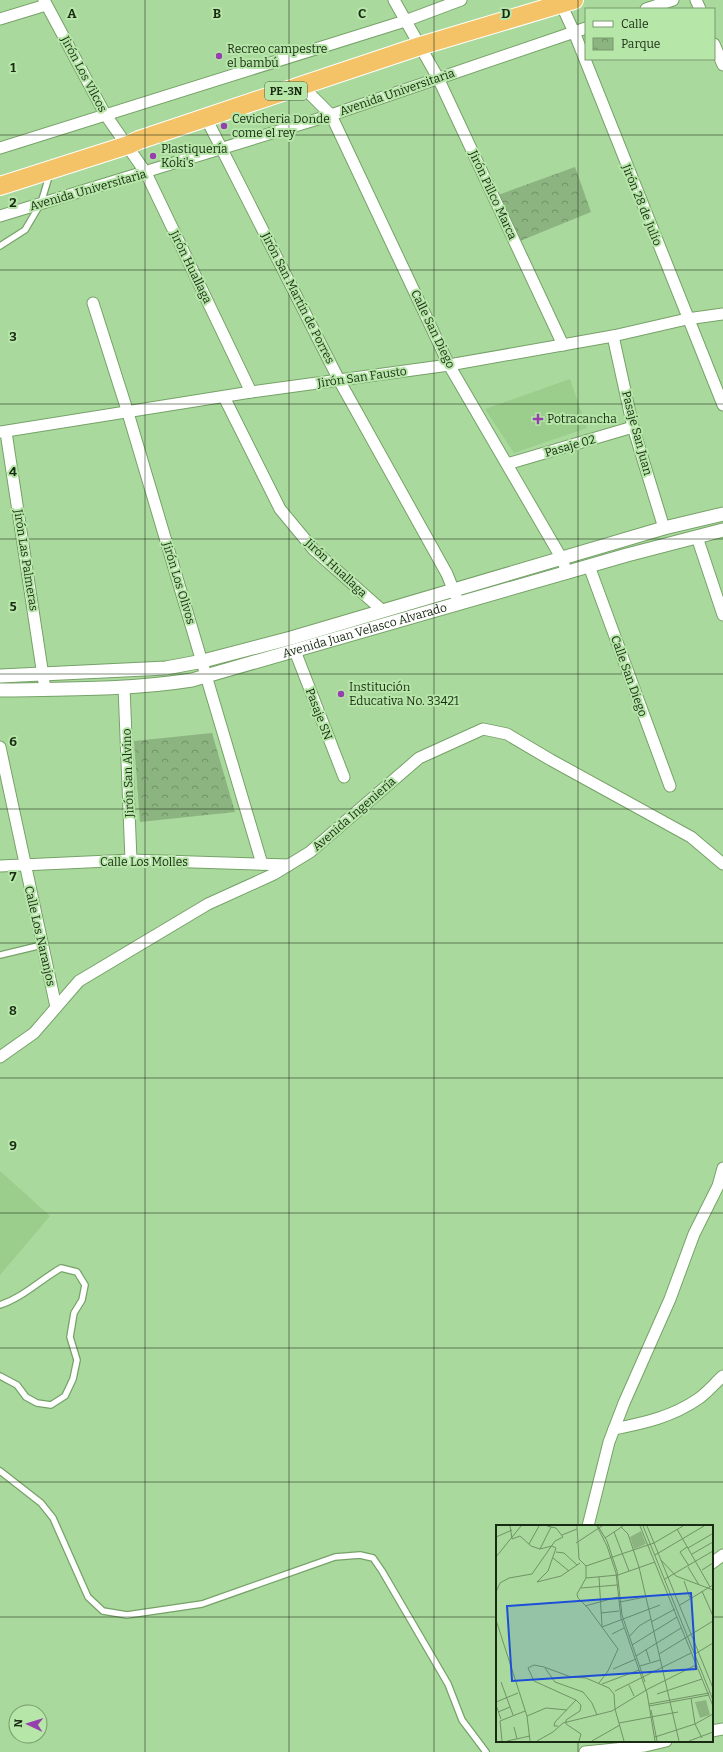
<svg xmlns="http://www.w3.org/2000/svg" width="723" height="1752" font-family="Bitter,serif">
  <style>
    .built { fill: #9bce8c }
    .park { fill: url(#park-crowns) }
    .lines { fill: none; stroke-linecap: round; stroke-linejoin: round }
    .service-casing { stroke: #76a268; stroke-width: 8 }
    .minor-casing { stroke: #76a268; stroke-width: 13 }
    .tertiary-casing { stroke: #76a268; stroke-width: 15 }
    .trunk-casing { stroke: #fff; stroke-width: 20 }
    .service { stroke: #fff; stroke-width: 5.5 }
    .minor { stroke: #fff; stroke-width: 11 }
    .tertiary { stroke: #fff; stroke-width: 13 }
    .trunk { stroke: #f4c267; stroke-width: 18 }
    .grid { fill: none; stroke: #192b13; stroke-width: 1; stroke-opacity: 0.55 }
    .poi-dot { fill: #9640ad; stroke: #b7e6a9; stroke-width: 1.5 }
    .labels { text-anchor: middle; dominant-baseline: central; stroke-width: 4; stroke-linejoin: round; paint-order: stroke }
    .shield { fill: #b7e6a9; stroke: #486340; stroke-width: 1 }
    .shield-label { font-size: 11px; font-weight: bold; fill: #192b13 }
    .poi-label { font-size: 12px; fill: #192b13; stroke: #b7e6a9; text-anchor: start }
    .street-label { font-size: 12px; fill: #192b13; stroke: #b7e6a9 }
    .inset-road { fill: none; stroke: #709366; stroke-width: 1 }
    .view { fill: #1d4ed8; fill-opacity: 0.15; stroke: #1d4ed8; stroke-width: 2 }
    .inset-edge { fill: none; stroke: #192b13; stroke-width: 2 }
    .grid-label { font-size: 13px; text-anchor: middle; font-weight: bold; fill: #192b13; stroke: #b7e6a9; stroke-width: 4; stroke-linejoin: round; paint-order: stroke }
  </style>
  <defs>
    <pattern id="park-crowns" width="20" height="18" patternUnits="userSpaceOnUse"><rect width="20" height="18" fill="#8cb480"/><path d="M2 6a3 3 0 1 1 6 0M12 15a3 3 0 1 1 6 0" fill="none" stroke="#729368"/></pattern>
  </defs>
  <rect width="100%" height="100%" fill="#aad99d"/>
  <g class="built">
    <path d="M570,379L587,428L514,453L485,409Z"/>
    <path d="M0,1171L50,1216L0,1275Z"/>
  </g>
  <g class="park">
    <path d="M575,167L591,212L520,241L498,195Z"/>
    <path d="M212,733L235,812L140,822L134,741Z"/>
  </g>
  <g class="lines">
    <defs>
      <g id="service">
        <path d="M0,246L25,230L41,203L50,173"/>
        <path d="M0,955L42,945"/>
        <path d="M0,1305C22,1298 40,1280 61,1268L77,1272L85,1285L82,1300L74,1313L70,1337L77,1360L73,1379L65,1396L51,1405L37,1403L26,1397L17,1385L0,1376"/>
        <path d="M0,1471L41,1503L53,1518L88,1597L103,1611L127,1615L202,1604L335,1557L360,1555L373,1558L382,1571L448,1684L462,1720L486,1752"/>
      </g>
      <g id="minor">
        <path d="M44,0L105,114L146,173L251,392"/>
        <path d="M394,0L438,78L563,345"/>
        <path d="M696,0L700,9"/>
        <path d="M561,4L574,32L723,405"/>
        <path d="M646,9L673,0"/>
        <path d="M0,19L46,5"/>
        <path d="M714,44L723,65"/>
        <path d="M302,86L331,115L449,365L562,559L567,573"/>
        <path d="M206,118L339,380L447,574L459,604"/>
        <path d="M0,148L405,21L461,0"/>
        <path d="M0,216L331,115L586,28"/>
        <path d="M93,303L128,413L262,864"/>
        <path d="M613,336L633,427L664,528"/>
        <path d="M224,397L280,509L314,550L383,611"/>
        <path d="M0,432L251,392L449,365L613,336L687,319L723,314"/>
        <path d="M6,432L45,689"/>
        <path d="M507,464L633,427"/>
        <path d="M697,537L723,615"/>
        <path d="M589,566L670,786"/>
        <path d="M295,651L344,777"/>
        <path d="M124,687L131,860"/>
        <path d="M0,747L56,1007"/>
        <path d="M0,866L131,860L289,865"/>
        <path d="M0,1057L34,1033L79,981L208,904L274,874L310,852L419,758L483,729L507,734L551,760L691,837L723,864"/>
        <path d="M614,1429C644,1423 672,1417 698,1399C707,1393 715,1383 723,1376"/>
        <path d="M588,1526L609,1442L624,1403L670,1299L694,1234L718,1186L723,1168"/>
        <path d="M712,1563L723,1555"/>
        <path d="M712,1731L723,1729"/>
        <path d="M585,1752L645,1746L666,1741"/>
      </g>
      <g id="tertiary">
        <path d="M0,676L166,668L203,661L291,638L664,528L723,514"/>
        <path id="s1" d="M0,690C64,689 129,690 192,680L627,555L723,530"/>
      </g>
      <path id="trunk" d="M0,186L128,145L139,140L420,46L574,0"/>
    </defs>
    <use href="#service" class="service-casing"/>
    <use href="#minor" class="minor-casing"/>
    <use href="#tertiary" class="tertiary-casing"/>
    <use href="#trunk" class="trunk-casing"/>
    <use href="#service" class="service"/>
    <use href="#minor" class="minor"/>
    <use href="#tertiary" class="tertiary"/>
    <use href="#trunk" class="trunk"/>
  </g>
  <path class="grid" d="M145,0V1752M289,0V1752M434,0V1752M578,0V1526M0,135H723M0,270H723M0,404H723M0,539H723M0,674H723M0,809H723M0,943H723M0,1078H723M0,1213H723M0,1348H723M0,1482H723M0,1617H497M712,1617H723M578,1741V1752"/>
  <g class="poi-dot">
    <circle cx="219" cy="56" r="4"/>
    <circle cx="224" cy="126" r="4"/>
    <circle cx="153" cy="156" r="4"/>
    <path d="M536 413h4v4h4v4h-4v4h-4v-4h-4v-4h4z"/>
    <circle cx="341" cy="694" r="4"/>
  </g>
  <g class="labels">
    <rect class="shield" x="265" y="82" width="42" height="18" rx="3"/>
    <g class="shield-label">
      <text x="286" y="91">PE-3N</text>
    </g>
    <g class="poi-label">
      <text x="227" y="49">Recreo campestre<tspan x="227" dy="14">el bambú</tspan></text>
      <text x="232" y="119">Cevicheria Donde<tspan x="232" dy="14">come el rey</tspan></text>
      <text x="161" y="149">Plastiquería<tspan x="161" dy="14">Koki's</tspan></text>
      <text x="547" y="419">Potracancha</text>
      <text x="349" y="687">Institución<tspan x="349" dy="14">Educativa No. 33421</tspan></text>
    </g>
    <g class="street-label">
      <text transform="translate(84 74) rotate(62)">Jirón Los Vilcos</text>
      <text transform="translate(397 92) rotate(-19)">Avenida Universitaria</text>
      <text transform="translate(88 190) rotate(-16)">Avenida Universitaria</text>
      <text transform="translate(493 195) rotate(65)">Jirón Pillco Marca</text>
      <text transform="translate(642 205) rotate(68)">Jirón 28 de Julio</text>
      <text transform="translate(191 267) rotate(64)">Jirón Huallaga</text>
      <text transform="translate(298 298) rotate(63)">Jirón San Martín de Porres</text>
      <text transform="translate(433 329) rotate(64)">Calle San Diego</text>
      <text transform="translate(362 377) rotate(-8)">Jirón San Fausto</text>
      <text transform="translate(637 433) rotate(75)">Pasaje San Juan</text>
      <text transform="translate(570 446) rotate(-16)">Pasaje 02</text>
      <text transform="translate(26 560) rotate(81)">Jirón Las Palmeras</text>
      <text transform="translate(336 568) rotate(43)">Jirón Huallaga</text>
      <text transform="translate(179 583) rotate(73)">Jirón Los Olivos</text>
      <text stroke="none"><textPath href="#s1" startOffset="372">Avenida Juan Velasco Alvarado</textPath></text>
      <text transform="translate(629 676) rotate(70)">Calle San Diego</text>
      <text transform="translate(319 714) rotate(69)">Pasaje SN</text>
      <text transform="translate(128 773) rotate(-92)">Jirón San Alvino</text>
      <text transform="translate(354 814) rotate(-41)">Avenida Ingeniería</text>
      <text x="144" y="862">Calle Los Molles</text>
      <text transform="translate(40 936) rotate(77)">Calle Los Naranjos</text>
    </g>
  </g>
  <g transform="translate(496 1525)">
    <rect width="217" height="217" fill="#aad99d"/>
    <path d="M145,6L150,19L138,24L134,12Z" fill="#8cb480"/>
    <path d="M210,175L214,190L204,193L199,177Z" fill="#8cb480"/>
    <path class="inset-road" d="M14,1L16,14M81,1L83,34L90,41M101,1L111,21L120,48L125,93L151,168L159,216M102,1L111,16L121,46L126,90L149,157M144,1L217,181M147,1L217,175M151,1L165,35L180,51L217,65M125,2L132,9L143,42L183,216M181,4L214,62M118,7L133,46M66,10L81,4M0,12L16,5M109,13L127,1M16,14L24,11L35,21L44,24L56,21L60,23L52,46L41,57L65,51L84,38M80,18L106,1M33,19L43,1M191,22L184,27L193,41M192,23L216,9M44,24L55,2M60,27L68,28L81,40M196,29L217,17M159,30L208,1M0,32L25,1M57,33L73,46M165,35L217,163M90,41V53L81,69L82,73L92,83L122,124L112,146L103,158M90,41L158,18L187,1M192,42L203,60M206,45L217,38M103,52L106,101M90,53L122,50L159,37M169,54L217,26M188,56L194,73M85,63L121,60M206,66L217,91M0,67L4,58L13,53L36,49L59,16L67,12L60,3L51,1M124,77L149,72M184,80L217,60M89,81L122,72M105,88L123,86M0,95L31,191L34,216M155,97L179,84M106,102L164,80M116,109L128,103M133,112L143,101L155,94M136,120L181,92M150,124L154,137M163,129L217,96M199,129L217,118M140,131L185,103M144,141L164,135M49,143L59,157L87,167L96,178L101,190M117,144L140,134M5,157L17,190M106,159L143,145M133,160L138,171M119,166L195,128M161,169L206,154M195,173L199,199L206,213M80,175L38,156L32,143L38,140L48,142L75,152L90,153L113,163L118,169L119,184L128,216M0,177L22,168M153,179L213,168M0,180L5,194M153,181L213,170M155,185L161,216M2,187L14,182M31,191L50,183L71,185M123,198L182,187M62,201H58L59,197L80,175L85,180L84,186L70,195V199L85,209L83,216M18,202L21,214M159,212L199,199L217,189M6,216L4,196L29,186M11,216L34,211M41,216L57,207L67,198L116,186L152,164L200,140M96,216L124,200M193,216L217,207"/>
    <path class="view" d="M195,68L200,144L16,156L11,81Z"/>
    <rect width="217" height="217" class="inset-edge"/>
  </g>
  <g class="grid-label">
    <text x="72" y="18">A</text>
    <text x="217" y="18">B</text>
    <text x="362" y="18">C</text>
    <text x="506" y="18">D</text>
    <text x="13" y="72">1</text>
    <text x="13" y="207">2</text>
    <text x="13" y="341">3</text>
    <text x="13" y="476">4</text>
    <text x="13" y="611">5</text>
    <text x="13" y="746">6</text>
    <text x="13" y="881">7</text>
    <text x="13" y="1015">8</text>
    <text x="13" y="1150">9</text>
  </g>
  <rect x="585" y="8" width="130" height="52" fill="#b7e6a9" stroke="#789b6d"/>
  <rect x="593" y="21" width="20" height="6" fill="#ffffff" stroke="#789b6d"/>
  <text x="621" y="28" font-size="12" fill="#192b13">Calle</text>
  <rect x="593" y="38" width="20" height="12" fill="url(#park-crowns)" stroke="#789b6d"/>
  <text x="621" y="48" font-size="12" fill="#192b13">Parque</text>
  <g transform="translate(28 1724) rotate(274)"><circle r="19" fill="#b7e6a9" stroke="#789b6d"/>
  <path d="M0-3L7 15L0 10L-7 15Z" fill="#9640ad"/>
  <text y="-6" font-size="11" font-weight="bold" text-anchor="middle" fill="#192b13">N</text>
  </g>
</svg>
